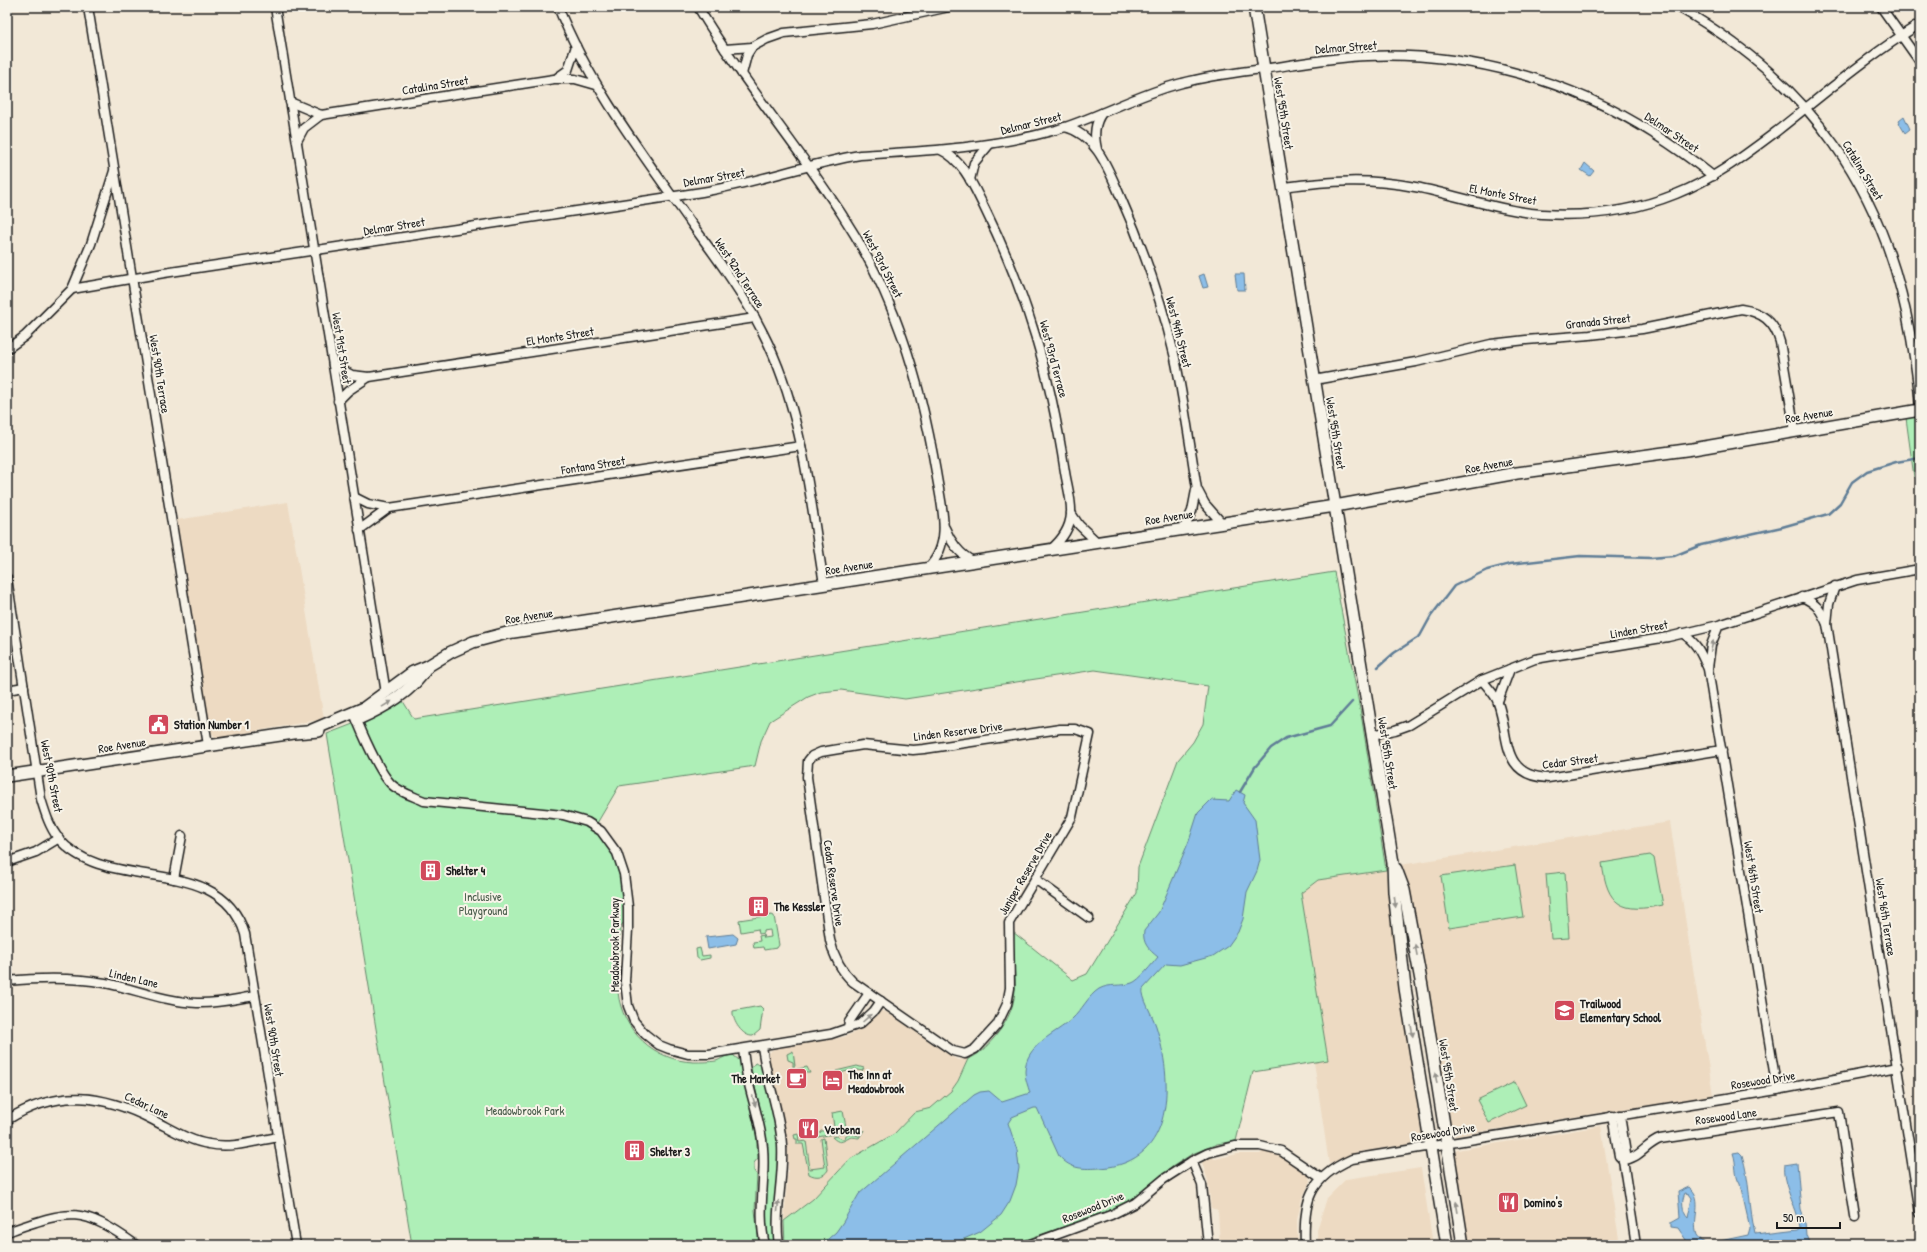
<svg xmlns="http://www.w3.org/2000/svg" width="1927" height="1252" font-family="'Patrick Hand',sans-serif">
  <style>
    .built { fill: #eddac2 }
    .green { fill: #aeefb7; stroke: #65866a }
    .water { fill: #8cbee8; stroke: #5f7d96; fill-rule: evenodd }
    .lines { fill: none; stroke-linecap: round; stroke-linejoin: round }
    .stream { stroke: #5f7d96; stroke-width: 2.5 }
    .minor-casing { stroke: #1c1c1c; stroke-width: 11 }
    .major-casing { stroke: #1c1c1c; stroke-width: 14 }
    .minor { stroke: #f7f3e8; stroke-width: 8 }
    .major { stroke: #f7f3e8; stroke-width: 11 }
    .oneway { fill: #94928c }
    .labels { text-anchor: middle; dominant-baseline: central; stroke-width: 4; stroke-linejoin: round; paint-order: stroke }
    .street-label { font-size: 12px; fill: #1c1c1c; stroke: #f7f3e8 }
    .poi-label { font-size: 12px; font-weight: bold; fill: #1c1c1c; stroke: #f7f3e8; text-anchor: start }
    .park-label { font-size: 12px; fill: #485b4a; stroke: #f7f3e8 }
  </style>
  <rect width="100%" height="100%" fill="#f2e8d7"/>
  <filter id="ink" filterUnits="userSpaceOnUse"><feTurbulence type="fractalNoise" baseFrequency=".025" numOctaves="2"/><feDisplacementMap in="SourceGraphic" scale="8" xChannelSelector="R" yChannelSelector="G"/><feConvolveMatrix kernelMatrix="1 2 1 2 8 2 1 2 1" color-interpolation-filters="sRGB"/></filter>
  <g filter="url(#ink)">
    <g class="built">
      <path d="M288,502L324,719L217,738L213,735L210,728L177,520Z"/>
      <path d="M1670,822L1713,1095L1453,1136L1450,1135L1415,925L1400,865Z"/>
      <path d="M1386,870L1395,957L1422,1136L1411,1144L1358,1152L1329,1164L1314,1062L1328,1060L1301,893L1318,880Z"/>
      <path d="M882,1011L888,1013L952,1057L958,1060L968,1059L958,1081L951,1091L931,1108L915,1112L894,1134L850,1159L813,1199L784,1221L788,1171V1146L783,1116L771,1068L768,1065V1055L772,1050L775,1049L844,1037L856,1032L879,1012Z"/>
      <path d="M1601,1126L1620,1245H1468L1454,1155L1457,1150Z"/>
      <path d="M1263,1151L1282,1156L1309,1176L1310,1182L1302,1198L1297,1220L1298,1245H1220L1218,1210L1211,1208L1208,1181L1202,1162L1211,1157L1215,1159L1238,1154H1260Z"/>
      <path d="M1421,1168L1433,1245H1318L1317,1230L1327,1198L1346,1179Z"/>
    </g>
    <g class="green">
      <path d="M1920,415V476L1914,477L1906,418Z"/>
      <path d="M1334,572L1362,720L1386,870L1318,880L1301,893L1328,1060L1253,1072L1236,1141L1217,1144L1192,1154L1172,1167L1138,1196L1117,1208L1011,1245H785L784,1221L813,1199L850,1159L894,1134L915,1112L931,1108L951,1091L958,1081L968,1059C979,1055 986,1047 994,1038C1027,998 1011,977 1013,932L1073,980L1087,974L1137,893L1138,867L1178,760L1193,742L1203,724L1208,686L1095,670L905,699L841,690L821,692L808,697L770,721L761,741L755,766L619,786L593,830C622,854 622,887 624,922L620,927C620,948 616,971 618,992C622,1031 655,1061 694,1062C701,1062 709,1062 716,1061C722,1059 723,1056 733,1055L740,1061L745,1087L753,1108L751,1112L756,1133L758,1158L754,1163V1171L757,1175L755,1210L759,1245H412L327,734L371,717L401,698L414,719Z"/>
      <path d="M1650,855L1654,858L1663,905C1622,914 1607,906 1602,863Z"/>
      <path d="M1515,865L1523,917L1449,928L1441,876Z"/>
      <path d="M1565,872L1569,938L1551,939L1546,874Z"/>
      <path d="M772,915L774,916L779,945L777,948L764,950L763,947L754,948L753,942L760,941L759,936L763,935L764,938L771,937L770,930L763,931V933L759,934L758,929L741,932L739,920Z"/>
      <path d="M700,948L702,956L710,955V958L700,960L697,958L696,949Z"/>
      <path d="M760,1006L763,1009L760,1030L753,1036C743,1037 732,1021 733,1011Z"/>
      <path d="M793,1051L795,1066L793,1067V1062L788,1060L787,1054Z"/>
      <path d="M755,1063L761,1065L777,1129L779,1155L776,1245H768L765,1222L767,1156L765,1132L751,1068Z"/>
      <path d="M857,1066L864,1068L862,1071L855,1069L836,1074V1071Z"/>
      <path d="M807,1067L810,1073H793L797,1069Z"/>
      <path d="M1515,1082L1526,1105L1489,1123L1477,1100Z"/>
      <path d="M843,1111L847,1132L835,1134L832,1113Z"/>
      <path d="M833,1130V1134L818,1137V1133L821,1132V1131Z"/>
      <path d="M864,1130L859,1138C856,1138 852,1136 849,1138C842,1142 839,1144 832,1137L837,1136L842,1139H845L846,1135L852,1134L859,1136Z"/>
      <path d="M798,1134L799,1142L806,1141L810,1169L825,1167L821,1139L824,1138L828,1170C824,1177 816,1178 809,1174L803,1144H797V1139H795L794,1135Z"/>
    </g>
    <g class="water">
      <path d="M1904,116L1910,129L1905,133L1899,123L1900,122L1899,120Z"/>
      <path d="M1585,163L1594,171L1590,176L1581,170Z"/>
      <path d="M1204,274L1208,287L1203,288L1199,276Z"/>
      <path d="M1235,274H1244L1245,290H1237Z"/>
      <path d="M1236,790L1245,795L1243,803L1255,820L1260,860L1257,871L1247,892L1243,919L1238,932L1228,946L1213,956L1180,965L1166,964L1143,989C1141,997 1153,1016 1156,1026C1173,1080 1177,1163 1100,1168C1084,1169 1071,1170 1059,1156L1037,1108H1034L1012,1117L1008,1123L1017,1150L1019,1168L1016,1185L1010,1201L1001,1215L980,1232L950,1245H821L836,1232L843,1222L859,1194L974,1095L980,1092L989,1091L1002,1102L1030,1093C1028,1086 1025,1079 1025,1072C1025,1044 1056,1034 1072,1019C1082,1010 1088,996 1099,989C1110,983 1121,987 1132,983C1139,981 1153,963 1158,957C1149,950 1142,943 1144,931L1159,912L1189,841L1198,813L1211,800L1229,801Z"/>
      <path d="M733,934L738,938L736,944L708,949L706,937Z"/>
      <path d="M1739,1152L1742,1155C1750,1181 1749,1208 1755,1234L1797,1229L1800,1227C1797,1208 1781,1182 1784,1165L1797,1163L1801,1210L1805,1222L1806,1235L1810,1245H1781L1772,1238L1750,1245H1699L1695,1243L1687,1245L1686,1240L1678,1228L1671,1227V1222L1680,1217L1678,1192L1689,1187C1705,1199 1691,1219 1697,1235C1699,1238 1703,1242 1706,1244L1748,1235L1750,1228L1740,1184C1734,1175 1737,1164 1733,1153ZM1685,1193L1689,1194L1692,1198L1688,1218C1682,1212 1681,1201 1685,1193Z"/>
    </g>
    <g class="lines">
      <g class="stream">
        <path d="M1378,667L1394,653L1420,636L1431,616L1454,586L1487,570L1510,564L1580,556L1651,558L1674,556L1701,545L1782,527L1828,514L1840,503L1852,482L1867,471L1896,462L1920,458"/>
        <path d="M1240,792L1255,767L1271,748L1286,738L1330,726L1352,702"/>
      </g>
      <defs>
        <g id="minor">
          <path d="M88,7L208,745"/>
          <path d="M275,7L386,693"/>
          <path d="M558,7C591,88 644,156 694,227C719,261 744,295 763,333C803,411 810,499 824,584"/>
          <path d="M698,7C741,79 795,143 841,213C894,293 920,378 936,472C941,505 954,542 928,568"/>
          <path d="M1678,7C1809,81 1886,189 1911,338C1915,362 1919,386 1920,410"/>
          <path d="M1881,7L1920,62"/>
          <path d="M725,49L752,47L767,39L784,33L872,24L949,7"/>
          <path d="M742,74L747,55L752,47"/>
          <path d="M558,77L568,70L576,46"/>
          <path d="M290,102L321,115L554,79H575L596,85"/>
          <path d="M1065,127C1097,135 1109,171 1121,198C1144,249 1162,303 1175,358C1184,401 1190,445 1197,489L1205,504L1221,522"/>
          <path d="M297,141L304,128L321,115"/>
          <path d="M1097,149C1094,137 1094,124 1102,113"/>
          <path d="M941,150C963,160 974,187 984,207C1028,296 1050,374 1065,472C1067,485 1072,501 1071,514C1070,529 1062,540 1050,550"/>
          <path d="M970,180L974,163L989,145"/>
          <path d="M1283,187C1330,181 1368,178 1415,187C1458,195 1499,211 1542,214C1588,217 1634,211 1676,194C1714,179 1745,155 1777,131C1824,94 1869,55 1920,24"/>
          <path d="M72,289L164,273L702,192C755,183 807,164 860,155C926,151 991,148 1056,130C1099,117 1138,94 1182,83C1211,75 1241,72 1270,68C1303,63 1335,57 1368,56C1468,52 1571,80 1654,134C1675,147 1694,161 1713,176"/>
          <path d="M7,349L25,336L72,289L91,244L114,171"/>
          <path d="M333,365L352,375L369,377L755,318"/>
          <path d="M1314,380L1416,362L1491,344L1526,340L1590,335L1642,329L1741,309C1762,312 1774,321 1780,342L1795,431"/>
          <path d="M338,401L348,391L369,377"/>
          <path d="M354,497L368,504L389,508L801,446"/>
          <path d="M1071,513L1079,525L1097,542"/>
          <path d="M945,528C950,541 960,555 973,561"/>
          <path d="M1184,528L1192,511L1196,490"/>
          <path d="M359,530L389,508"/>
          <path d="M7,578L41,799C45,812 49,826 58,838C106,896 219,850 245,934L296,1245"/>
          <path d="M1835,586L1829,604L1827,624L1920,1213"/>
          <path d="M1802,597C1817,604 1820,609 1827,624"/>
          <path d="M1682,633C1697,643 1701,653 1708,669L1777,1090"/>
          <path d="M1708,668L1711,645L1719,625"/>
          <path d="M1482,680C1487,687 1496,695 1498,703C1510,736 1500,776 1548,778L1722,750"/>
          <path d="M7,690L24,687"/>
          <path d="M1498,701L1510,669"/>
          <path d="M355,715C361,731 379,772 391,784C399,792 413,796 424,801L563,815L587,822L601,831L617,853L624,874L628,907V929L625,981L628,1006L634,1021L645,1034L659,1045L669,1049L688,1054H709L831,1034L860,1024L874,1011L881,1001"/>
          <path d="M1060,729H1075L1090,734L1072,817L1009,923L1010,988L1007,1004L997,1025L975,1049L965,1054L953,1051L853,982C840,970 834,957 830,940L807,777L808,761L812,756L821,752L863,745L913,750L924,749Z"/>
          <path d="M1372,735L1395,730L1409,725L1482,680L1535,659L1668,637L1719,625L1857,580L1920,569"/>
          <path d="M7,862L36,852L59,838"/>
          <path d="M174,879L182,836"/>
          <path d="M1035,879L1089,918"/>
          <path d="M7,981C39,978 72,977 105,983C135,989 166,1002 197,1003C216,1004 236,999 255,996"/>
          <path d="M848,1027L849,1022L869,993"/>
          <path d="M762,1046C766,1079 780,1111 782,1145C784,1179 774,1211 779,1245"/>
          <path d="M743,1049C744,1058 745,1067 747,1076C752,1100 761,1123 763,1148C766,1180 757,1212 765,1245"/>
          <path d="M1620,1115L1626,1154L1623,1160L1636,1245"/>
          <path d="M1612,1116L1619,1156L1623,1160"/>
          <path d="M7,1120C57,1088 103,1094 153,1120C171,1129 189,1141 209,1144C231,1149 256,1141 278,1137"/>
          <path d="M1623,1160C1639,1159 1646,1144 1660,1139L1839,1112L1855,1217"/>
          <path d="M1192,1161L1202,1185L1208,1245"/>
          <path d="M7,1232C70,1210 80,1205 136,1245"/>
          <path d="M1028,1245L1111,1215L1135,1203L1164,1179L1192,1161L1208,1153L1235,1146H1260L1281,1151L1321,1178"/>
          <path d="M1305,1245C1303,1201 1309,1178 1352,1159L1777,1090L1898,1067"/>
        </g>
        <g id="major">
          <path d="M1254,7L1393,863L1394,892L1405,988L1447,1245"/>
          <path d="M358,719C385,707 412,692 428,666"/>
          <path d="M312,730L364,708L413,672L428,666L451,652L473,642L507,633L1335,506L1517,473L1693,449L1920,410"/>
          <path d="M7,776L294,733L319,731"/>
          <path d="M1396,869L1404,890L1422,986L1463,1245"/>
        </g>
      </defs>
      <use href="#minor" class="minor-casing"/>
      <use href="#major" class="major-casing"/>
      <use href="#minor" class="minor"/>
      <use href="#major" class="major"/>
    </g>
    <defs><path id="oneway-solid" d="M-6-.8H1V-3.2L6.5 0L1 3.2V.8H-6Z"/></defs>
    <g class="oneway">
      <use href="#oneway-solid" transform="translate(1712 646) rotate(-77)"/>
      <use href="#oneway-solid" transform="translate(387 704) rotate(-31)"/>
      <use href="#oneway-solid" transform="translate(1395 902) rotate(83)"/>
      <use href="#oneway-solid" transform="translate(1416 950) rotate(-101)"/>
      <use href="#oneway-solid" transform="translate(867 1018) rotate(-42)"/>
      <use href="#oneway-solid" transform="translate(1412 1031) rotate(81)"/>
      <use href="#oneway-solid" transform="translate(1436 1078) rotate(-99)"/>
      <use href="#oneway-solid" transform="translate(754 1101) rotate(74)"/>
      <use href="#oneway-solid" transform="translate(778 1206) rotate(-85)"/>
      <use href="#oneway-solid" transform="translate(1457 1207) rotate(-99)"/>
    </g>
  </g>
  <defs>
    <symbol id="civic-square" viewBox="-11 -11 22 22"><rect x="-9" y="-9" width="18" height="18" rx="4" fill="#d1495b" stroke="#f7f3e8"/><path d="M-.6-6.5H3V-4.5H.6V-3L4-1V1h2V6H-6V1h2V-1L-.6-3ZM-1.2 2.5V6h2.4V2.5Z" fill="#fff"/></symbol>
    <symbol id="building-square" viewBox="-11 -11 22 22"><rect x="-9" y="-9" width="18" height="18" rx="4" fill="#d1495b" stroke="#f7f3e8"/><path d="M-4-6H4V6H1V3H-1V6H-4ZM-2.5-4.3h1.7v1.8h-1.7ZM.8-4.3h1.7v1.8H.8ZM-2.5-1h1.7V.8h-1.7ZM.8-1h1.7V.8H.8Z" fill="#fff"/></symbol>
    <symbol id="school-square" viewBox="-11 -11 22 22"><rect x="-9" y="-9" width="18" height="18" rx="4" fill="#d1495b" stroke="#f7f3e8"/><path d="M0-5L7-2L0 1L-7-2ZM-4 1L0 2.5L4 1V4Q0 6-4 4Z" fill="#fff"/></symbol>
    <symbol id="cafe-square" viewBox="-11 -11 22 22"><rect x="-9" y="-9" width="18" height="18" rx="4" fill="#d1495b" stroke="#f7f3e8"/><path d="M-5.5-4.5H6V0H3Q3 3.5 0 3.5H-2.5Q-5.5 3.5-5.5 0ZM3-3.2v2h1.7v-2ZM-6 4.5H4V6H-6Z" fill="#fff"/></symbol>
    <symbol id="hotel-square" viewBox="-11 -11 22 22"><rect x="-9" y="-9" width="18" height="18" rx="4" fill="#d1495b" stroke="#f7f3e8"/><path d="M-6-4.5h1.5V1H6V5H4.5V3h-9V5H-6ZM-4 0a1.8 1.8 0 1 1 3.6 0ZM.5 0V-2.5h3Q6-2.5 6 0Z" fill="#fff"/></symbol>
    <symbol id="restaurant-square" viewBox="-11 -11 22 22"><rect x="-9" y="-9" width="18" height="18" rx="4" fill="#d1495b" stroke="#f7f3e8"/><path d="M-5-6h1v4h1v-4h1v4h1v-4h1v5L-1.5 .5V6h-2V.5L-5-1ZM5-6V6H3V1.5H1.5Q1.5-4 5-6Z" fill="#fff"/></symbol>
  </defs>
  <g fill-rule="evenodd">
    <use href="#civic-square" x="146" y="712" width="25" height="25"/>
    <use href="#building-square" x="418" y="858" width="25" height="25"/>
    <use href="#building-square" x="746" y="894" width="25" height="25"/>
    <use href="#school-square" x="1552" y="998" width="25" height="25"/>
    <use href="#cafe-square" x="784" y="1066" width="25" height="25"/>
    <use href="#hotel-square" x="820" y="1068" width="25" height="25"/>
    <use href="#restaurant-square" x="796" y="1116" width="25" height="25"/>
    <use href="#building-square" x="622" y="1138" width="25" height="25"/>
    <use href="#restaurant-square" x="1496" y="1190" width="25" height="25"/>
  </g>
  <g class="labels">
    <g class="street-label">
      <text transform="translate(1346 47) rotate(-4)">Delmar Street</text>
      <text transform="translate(435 85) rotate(-9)">Catalina Street</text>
      <text transform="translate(1284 113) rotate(81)">West 95th Street</text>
      <text transform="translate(1031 123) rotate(-14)">Delmar Street</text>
      <text transform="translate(1672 132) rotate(34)">Delmar Street</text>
      <text transform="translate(1863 170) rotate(59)">Catalina Street</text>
      <text transform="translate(714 177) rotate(-10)">Delmar Street</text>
      <text transform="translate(1503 194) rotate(11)">El Monte Street</text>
      <text transform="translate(394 226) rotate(-9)">Delmar Street</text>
      <text transform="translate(883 264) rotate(63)">West 93rd Street</text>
      <text transform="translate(740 273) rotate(57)">West 92nd Terrace</text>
      <text transform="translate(1598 321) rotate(-6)">Granada Street</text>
      <text transform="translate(1179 332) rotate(76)">West 94th Street</text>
      <text transform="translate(560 336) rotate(-9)">El Monte Street</text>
      <text transform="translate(342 348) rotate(81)">West 91st Street</text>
      <text transform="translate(1054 359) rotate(75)">West 93rd Terrace</text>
      <text transform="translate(160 374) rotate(81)">West 90th Terrace</text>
      <text transform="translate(1809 415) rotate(-9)">Roe Avenue</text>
      <text transform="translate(1336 433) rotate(81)">West 95th Street</text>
      <text transform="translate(593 465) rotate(-9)">Fontana Street</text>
      <text transform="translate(1489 465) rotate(-10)">Roe Avenue</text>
      <text transform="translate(1169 517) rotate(-9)">Roe Avenue</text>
      <text transform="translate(849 567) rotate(-9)">Roe Avenue</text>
      <text transform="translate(529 616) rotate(-9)">Roe Avenue</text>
      <text transform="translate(1639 629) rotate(-10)">Linden Street</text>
      <text transform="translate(958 731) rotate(-7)">Linden Reserve Drive</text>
      <text transform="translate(122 745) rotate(-9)">Roe Avenue</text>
      <text transform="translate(1388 753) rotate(81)">West 95th Street</text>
      <text transform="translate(1570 761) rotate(-7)">Cedar Street</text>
      <text transform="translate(52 776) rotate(79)">West 90th Street</text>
      <text transform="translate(1025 873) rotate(-60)">Juniper Reserve Drive</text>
      <text transform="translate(1754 877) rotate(81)">West 96th Street</text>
      <text transform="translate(834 883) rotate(82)">Cedar Reserve Drive</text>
      <text transform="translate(1886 917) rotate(81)">West 96th Terrace</text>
      <text transform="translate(614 945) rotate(-90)">Meadowbrook Parkway</text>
      <text transform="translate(134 978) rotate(13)">Linden Lane</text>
      <text transform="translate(274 1040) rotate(81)">West 90th Street</text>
      <text transform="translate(1449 1075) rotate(81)">West 95th Street</text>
      <text transform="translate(1763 1080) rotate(-9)">Rosewood Drive</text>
      <text transform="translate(147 1105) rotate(25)">Cedar Lane</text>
      <text transform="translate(1726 1116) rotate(-8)">Rosewood Lane</text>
      <text transform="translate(1443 1132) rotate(-9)">Rosewood Drive</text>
      <text transform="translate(1093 1207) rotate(-22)">Rosewood Drive</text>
    </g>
    <g class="poi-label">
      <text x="174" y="724">Station Number 1</text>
      <text x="446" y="870">Shelter 4</text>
      <text x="774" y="906">The Kessler</text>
      <text x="1580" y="1003">Trailwood<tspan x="1580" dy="14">Elementary School</tspan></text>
      <text x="848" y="1074">The Inn at<tspan x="848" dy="14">Meadowbrook</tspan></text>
      <text x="780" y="1078" text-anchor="end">The Market</text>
      <text x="824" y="1129">Verbena</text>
      <text x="650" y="1151">Shelter 3</text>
      <text x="1524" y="1202">Domino's</text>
    </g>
    <g class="park-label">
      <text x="483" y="896">Inclusive<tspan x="483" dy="14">Playground</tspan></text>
      <text x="525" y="1110">Meadowbrook Park</text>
    </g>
  </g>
  <rect width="1927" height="1252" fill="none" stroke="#f7f3e8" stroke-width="24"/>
  <rect x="12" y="12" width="1903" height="1228" fill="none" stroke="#1c1c1c" stroke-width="1.5" filter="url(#ink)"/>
  <path d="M1777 1222v6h63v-6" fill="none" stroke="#1c1c1c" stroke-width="2"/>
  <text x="1783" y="1222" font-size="12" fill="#1c1c1c" stroke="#f7f3e8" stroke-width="3" paint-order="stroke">50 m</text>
</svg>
